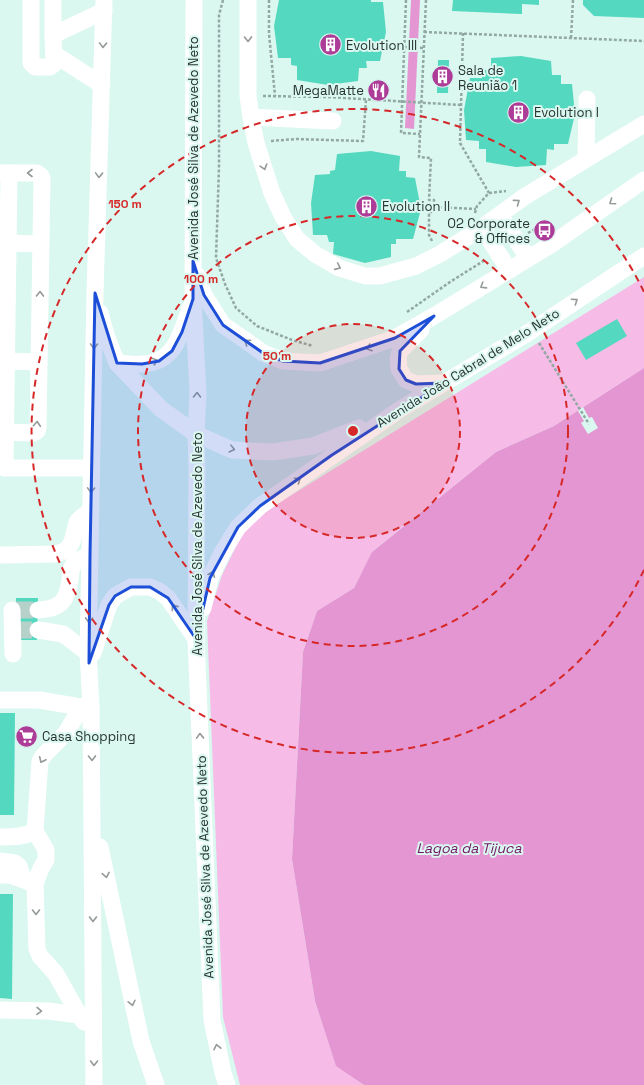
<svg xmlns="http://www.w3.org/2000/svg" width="644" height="1085" font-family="'Space Grotesk',sans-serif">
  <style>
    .green { fill: #f6bce7 }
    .water { fill: #e496d2 }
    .pier { fill: #daf7f0 }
    .building { fill: #54d8bf }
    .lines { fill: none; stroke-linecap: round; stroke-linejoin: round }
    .minor-tunnel { stroke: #b6d0ca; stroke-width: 17; stroke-dasharray: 17 8; stroke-linecap: butt }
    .path { stroke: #92a8a3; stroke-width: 2.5; stroke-dasharray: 3 2; stroke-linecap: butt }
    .minor { stroke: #fff; stroke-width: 17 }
    .oneway { stroke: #949a98 }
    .marked { fill: #1d4ed8; fill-opacity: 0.2; stroke: #1d4ed8; stroke-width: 3; stroke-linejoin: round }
    .ring { fill: none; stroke: #d62828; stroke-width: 2; stroke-dasharray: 7 5 }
    .labels { text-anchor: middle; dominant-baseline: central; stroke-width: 4; stroke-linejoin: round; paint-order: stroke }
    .poi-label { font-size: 13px; fill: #283431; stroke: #daf7f0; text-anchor: start }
    .street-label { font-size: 13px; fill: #283431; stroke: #daf7f0 }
    .water-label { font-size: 14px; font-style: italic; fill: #711663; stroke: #daf7f0 }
    .centre { fill: #d62828; stroke: #daf7f0; stroke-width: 2 }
    .ring-label { font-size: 12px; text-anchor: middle; font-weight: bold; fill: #d62828; stroke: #daf7f0; stroke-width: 4; stroke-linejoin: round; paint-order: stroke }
  </style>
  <rect width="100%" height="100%" fill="#daf7f0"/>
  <path class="green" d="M644,277V368L554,426L496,452L373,551L354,588L317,611L303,652L292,859L315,1001L336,1065L364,1085H240L223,1017L207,621L222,575L248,522Z"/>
  <g class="water">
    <path d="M411,0H420L414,129L405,128Z"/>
    <path d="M644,368V1085H364L336,1066L315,1001L292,859L303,652L317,611L354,588L372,552L496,452L554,426Z"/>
  </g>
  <path class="pier" d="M583,407L589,418L592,417L598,428L588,434L581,423L584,421L578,411Z"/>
  <g class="building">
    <path d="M279,0H371V2H383L386,32L380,61H366L367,68H359L358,81L328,85L297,80V66L291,65V58H278L274,26Z"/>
    <path d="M453,0H539V5L522,4V14L452,11Z"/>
    <path d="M583,0H644V18L594,16L583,5Z"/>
    <path d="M521,56L551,61L552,75H561V84H572L575,114L568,144H554V150L547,149L546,165L516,167L486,162V149H479V141L466,140L464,110L470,78H482V70H491V58Z"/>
    <path d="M438,60H449L448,93H437Z"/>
    <path d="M371,151L400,156L399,171H406V177L415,178L421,209L413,239H396V244H391V257L365,263L333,254L334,242H329L327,235H313L311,203L315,175L330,174V171L335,170L337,154Z"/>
    <path d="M617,319L627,336L586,360L576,343Z"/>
    <path d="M16,598H38L37,640H15Z"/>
    <path d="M0,713H15L14,815H0Z"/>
    <path d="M0,894H13L12,999L0,998Z"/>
  </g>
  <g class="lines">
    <g class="minor-tunnel">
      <path d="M16,610H38"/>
      <path d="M15,630H38"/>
    </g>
    <g class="path">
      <path d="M223,0L219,15V167L216,258L225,284L236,308L257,326L292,340L313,346"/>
      <path d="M269,0V34L275,96"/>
      <path d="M406,0L401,133L420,134"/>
      <path d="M426,0L419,157L431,158L429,200H434V212H429V235L432,241"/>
      <path d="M424,32L644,41"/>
      <path d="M463,33L460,143L489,193"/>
      <path d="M571,38L573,0"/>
      <path d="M405,47L424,48"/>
      <path d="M263,96L328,97L461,105"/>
      <path d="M328,97V85"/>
      <path d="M271,141L296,139L363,141L366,100"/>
      <path d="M434,207L476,209"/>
      <path d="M475,213L477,206L489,193L506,191"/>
      <path d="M528,233L540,226"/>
      <path d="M407,312L450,282L485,260"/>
      <path d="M539,343L589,424"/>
    </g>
    <g class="minor">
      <path d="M31,0V63L35,67H50L54,64L53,35L104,11"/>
      <path d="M53,0V35"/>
      <path d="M194,0L193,299L198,393L196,434L197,470L196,639L212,1020L223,1073L227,1085"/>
      <path d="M248,0V96L251,117L256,143L272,193L283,217L297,239L315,254L339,268L365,276H380L416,266L440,254L477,231L524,197L644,124"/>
      <path d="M54,54L102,85"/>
      <path d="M251,117L333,121"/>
      <path d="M586,158L587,99"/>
      <path d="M0,173H37L41,176L42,179L38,428L37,431L34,433L5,432"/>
      <path d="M500,215L528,258"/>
      <path d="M482,228L509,270"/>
      <path d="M8,243L40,244"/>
      <path d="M197,275L204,295L223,325L245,340L263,353L283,361L320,363L395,338L434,316L552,244L644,180"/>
      <path d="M100,313L106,335L117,363L161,409L196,434L232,450L273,452L313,446L359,428"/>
      <path d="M421,330L400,351L398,359L399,369L406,380L416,384L442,383"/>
      <path d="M6,361L38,362"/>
      <path d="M117,363C125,363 134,365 142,364C175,363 181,334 190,308"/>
      <path d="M0,466L5,468H92"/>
      <path d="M5,468L9,173"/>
      <path d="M0,555L56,554L67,550L72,542L77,522L81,518L91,510"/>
      <path d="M203,608L210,578L222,553L238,527L260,506L399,410L531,331L644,256"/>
      <path d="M12,610L13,654"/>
      <path d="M38,610C60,609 67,602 70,580C71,573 70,567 76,562C80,559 85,557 90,555"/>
      <path d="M38,630L63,634L88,653"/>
      <path d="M93,653L109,605L115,596L131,587H150L159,591L168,598L196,639"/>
      <path d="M0,700H39L81,707L91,706"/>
      <path d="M0,837C13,837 24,837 35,831"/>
      <path d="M100,847L141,1041L156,1085"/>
      <path d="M0,861L15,863L19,866L23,879"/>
      <path d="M0,875H10L35,884"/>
      <path d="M0,1010L48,1011L79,1015L84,1022"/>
      <path d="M79,1015L56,974L40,956L37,949L35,884L41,868L46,860V850L35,831L40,761L44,755L66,733L81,707"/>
      <path d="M94,1085L91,706L88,653L95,293L104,0"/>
    </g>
  </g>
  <defs><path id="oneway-chevron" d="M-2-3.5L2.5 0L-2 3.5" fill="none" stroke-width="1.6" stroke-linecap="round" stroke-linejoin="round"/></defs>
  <g class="oneway">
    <use href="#oneway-chevron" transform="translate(248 39) rotate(89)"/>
    <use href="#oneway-chevron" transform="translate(103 45) rotate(92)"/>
    <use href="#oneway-chevron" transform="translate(264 167) rotate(73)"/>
    <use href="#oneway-chevron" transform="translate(30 173) rotate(180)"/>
    <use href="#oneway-chevron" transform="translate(99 175) rotate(92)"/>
    <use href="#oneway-chevron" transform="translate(517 202) rotate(-36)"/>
    <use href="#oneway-chevron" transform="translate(612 202) rotate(145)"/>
    <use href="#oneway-chevron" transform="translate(338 267) rotate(24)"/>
    <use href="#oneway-chevron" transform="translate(483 286) rotate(148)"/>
    <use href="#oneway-chevron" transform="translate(40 294) rotate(-89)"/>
    <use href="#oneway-chevron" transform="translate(575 301) rotate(-34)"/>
    <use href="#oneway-chevron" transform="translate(247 342) rotate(-145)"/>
    <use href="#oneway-chevron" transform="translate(94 346) rotate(91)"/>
    <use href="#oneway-chevron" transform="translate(369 348) rotate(161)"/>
    <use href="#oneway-chevron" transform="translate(155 361) rotate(-18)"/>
    <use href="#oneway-chevron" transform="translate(197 395) rotate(-89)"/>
    <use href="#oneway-chevron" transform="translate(37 424) rotate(-85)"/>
    <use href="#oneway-chevron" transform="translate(232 449) rotate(14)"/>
    <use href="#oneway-chevron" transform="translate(298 480) rotate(-35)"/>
    <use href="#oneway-chevron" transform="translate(91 490) rotate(92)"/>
    <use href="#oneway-chevron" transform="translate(212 574) rotate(-67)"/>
    <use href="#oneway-chevron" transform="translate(174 607) rotate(-125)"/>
    <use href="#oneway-chevron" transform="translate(89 620) rotate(91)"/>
    <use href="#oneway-chevron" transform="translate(200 736) rotate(-92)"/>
    <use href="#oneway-chevron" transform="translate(92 758) rotate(89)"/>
    <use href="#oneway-chevron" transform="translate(42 760) rotate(115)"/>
    <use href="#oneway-chevron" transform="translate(106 875) rotate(79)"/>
    <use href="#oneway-chevron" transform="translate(36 912) rotate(90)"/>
    <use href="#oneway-chevron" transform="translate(93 919) rotate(90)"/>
    <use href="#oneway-chevron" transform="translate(132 1003) rotate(77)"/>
    <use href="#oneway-chevron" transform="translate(39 1011) rotate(1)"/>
    <use href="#oneway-chevron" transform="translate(217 1047) rotate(-102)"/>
    <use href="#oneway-chevron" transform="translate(94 1063) rotate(90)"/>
  </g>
  <path class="marked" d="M193,261L204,295L223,325L263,353L283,361L320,363L395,338L434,316L400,351L399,369L406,380L416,384L444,383L332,455L260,506L238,527L210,578L196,639L168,598L150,587H131L115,596L109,605L89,663L90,555L95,293L117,363L142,364L159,361L172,351L182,332L193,299Z"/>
  <circle cx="353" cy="431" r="107" fill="#d62828" fill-opacity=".12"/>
  <g class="ring">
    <circle cx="353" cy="431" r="107"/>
    <circle cx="353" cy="431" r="215"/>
    <path d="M644 570A322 322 0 1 1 644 292"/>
  </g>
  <defs>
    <symbol id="building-disc" viewBox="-11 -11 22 22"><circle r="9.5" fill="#ad3c98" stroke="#daf7f0"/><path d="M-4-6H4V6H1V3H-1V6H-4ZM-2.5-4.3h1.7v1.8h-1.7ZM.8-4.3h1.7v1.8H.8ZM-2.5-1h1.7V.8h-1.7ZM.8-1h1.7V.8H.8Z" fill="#fff"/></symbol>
    <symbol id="restaurant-disc" viewBox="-11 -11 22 22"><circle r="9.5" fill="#ad3c98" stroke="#daf7f0"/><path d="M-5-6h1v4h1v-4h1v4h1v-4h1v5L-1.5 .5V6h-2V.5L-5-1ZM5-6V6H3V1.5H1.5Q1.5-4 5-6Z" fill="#fff"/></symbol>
    <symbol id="bus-disc" viewBox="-11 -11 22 22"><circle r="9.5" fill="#ad3c98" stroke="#daf7f0"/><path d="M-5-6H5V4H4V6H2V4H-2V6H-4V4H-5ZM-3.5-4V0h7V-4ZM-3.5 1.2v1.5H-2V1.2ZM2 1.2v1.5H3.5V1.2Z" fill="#fff"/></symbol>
    <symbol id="supermarket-disc" viewBox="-11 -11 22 22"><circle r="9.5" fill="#ad3c98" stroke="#daf7f0"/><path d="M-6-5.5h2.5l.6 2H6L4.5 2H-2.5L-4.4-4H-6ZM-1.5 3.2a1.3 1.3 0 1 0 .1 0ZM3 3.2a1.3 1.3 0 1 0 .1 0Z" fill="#fff"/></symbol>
  </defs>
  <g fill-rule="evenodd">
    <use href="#building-disc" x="318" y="32" width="25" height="25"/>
    <use href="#building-disc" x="430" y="64" width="25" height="25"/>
    <use href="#restaurant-disc" x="366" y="78" width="25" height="25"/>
    <use href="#building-disc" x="506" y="100" width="25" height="25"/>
    <use href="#building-disc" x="354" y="194" width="25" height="25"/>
    <use href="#bus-disc" x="532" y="218" width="25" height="25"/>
    <use href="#supermarket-disc" x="14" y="724" width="25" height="25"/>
  </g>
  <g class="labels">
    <g class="poi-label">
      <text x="346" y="45">Evolution III</text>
      <text x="458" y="70">Sala de<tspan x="458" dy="15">Reunião 1</tspan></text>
      <text x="364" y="90" text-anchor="end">MegaMatte</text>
      <text x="534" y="112">Evolution I</text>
      <text x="382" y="206">Evolution II</text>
      <text x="530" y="223" text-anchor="end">O2 Corporate<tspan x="530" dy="15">&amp; Offices</tspan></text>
      <text x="42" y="736">Casa Shopping</text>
    </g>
    <g class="street-label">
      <text transform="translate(193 148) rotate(-90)">Avenida José Silva de Azevedo Neto</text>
      <text transform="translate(468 368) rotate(-32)">Avenida João Cabral de Melo Neto</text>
      <text transform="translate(197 544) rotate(-90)">Avenida José Silva de Azevedo Neto</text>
      <text transform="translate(205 867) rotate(-92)">Avenida José Silva de Azevedo Neto</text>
    </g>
    <g class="water-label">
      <text x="469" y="848">Lagoa da Tijuca</text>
    </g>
  </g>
  <circle cx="353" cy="431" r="6" class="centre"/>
  <g class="ring-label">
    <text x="125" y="208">150 m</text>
    <text x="201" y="283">100 m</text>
    <text x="277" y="360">50 m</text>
  </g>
</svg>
